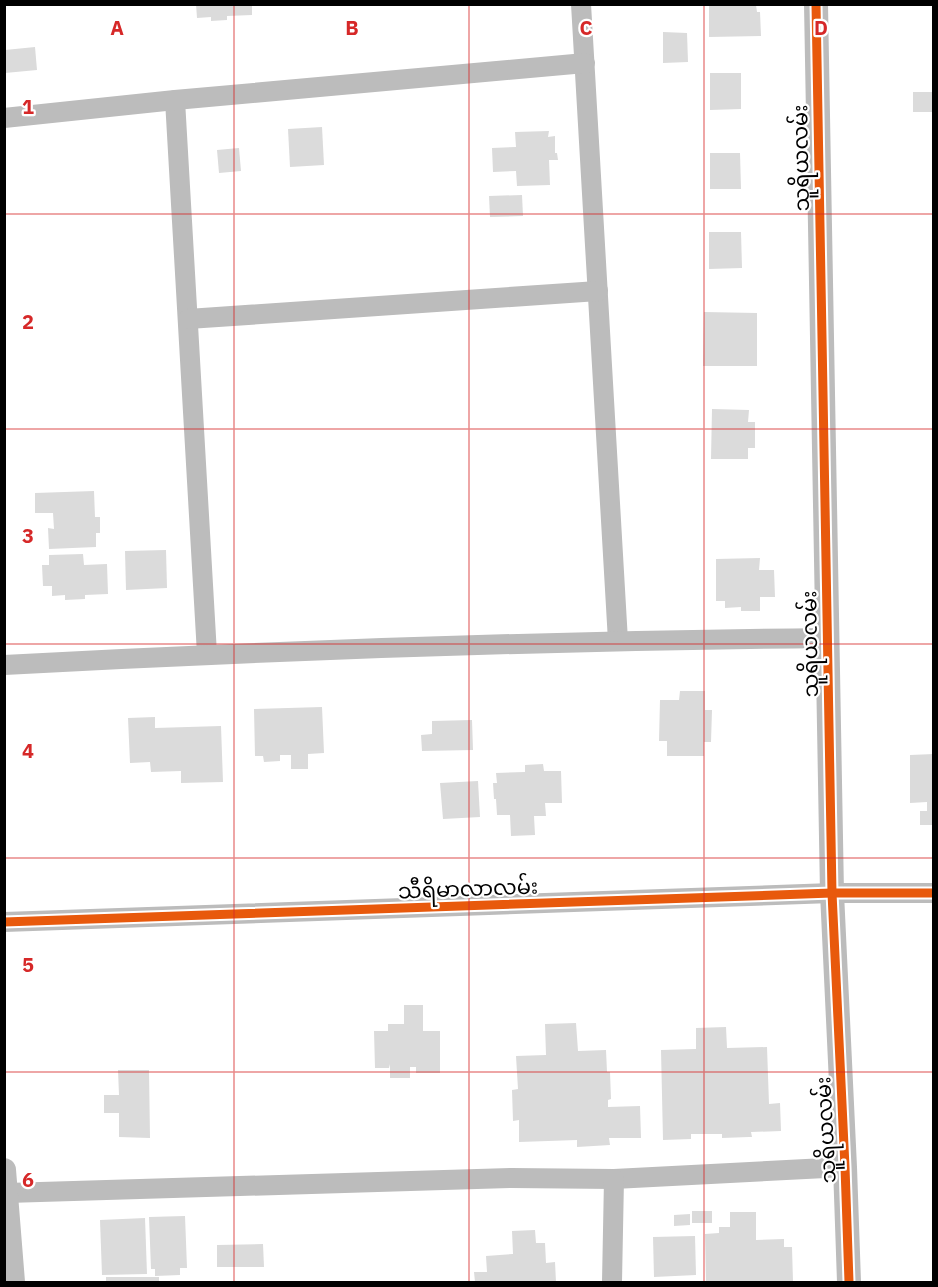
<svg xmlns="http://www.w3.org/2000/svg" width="938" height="1287" font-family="'IBM Plex Sans','Noto Sans Myanmar',sans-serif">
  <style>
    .building { fill: #dbdbdb }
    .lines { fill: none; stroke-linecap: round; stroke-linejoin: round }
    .minor { stroke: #bcbcbc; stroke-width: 20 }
    .tertiary { stroke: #bcbcbc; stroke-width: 24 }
    .cycleway-casing { stroke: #fff; stroke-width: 13 }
    .cycleway { stroke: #e8590c; stroke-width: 9 }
    .grid { fill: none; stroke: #d62828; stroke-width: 1.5; stroke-opacity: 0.55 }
    .labels { text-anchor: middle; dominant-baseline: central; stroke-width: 4.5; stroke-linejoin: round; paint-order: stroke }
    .street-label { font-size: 21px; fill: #000; stroke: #fff }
    .grid-label { font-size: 20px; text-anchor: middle; font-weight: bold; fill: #d62828; stroke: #fff; stroke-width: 4.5; stroke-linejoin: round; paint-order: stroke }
  </style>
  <rect width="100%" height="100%" fill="#fff"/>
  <g class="building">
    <path d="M196,4H252V15L227,16V20L211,21V17L197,18Z"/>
    <path d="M709,4L756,5L757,12H760L761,36L709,37Z"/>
    <path d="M663,32L687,33L688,62L663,63Z"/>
    <path d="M35,47L37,70L5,73V50Z"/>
    <path d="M710,73H741V109L710,110Z"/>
    <rect x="913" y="92" width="21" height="20"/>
    <path d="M322,127L324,165L290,167L288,129Z"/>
    <path d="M549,131L548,137L555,136V153H557L558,160H549L550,185L517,186L516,171L493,172L492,148L516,147L515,132Z"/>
    <path d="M239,148L241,171L219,173L217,150Z"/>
    <path d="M710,153H740L741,189H710Z"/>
    <path d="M522,195L523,216L490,217L489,196Z"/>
    <path d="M709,232H741L742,268L709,269Z"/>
    <path d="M704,312L757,313V366H703Z"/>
    <path d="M712,409L749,410L748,422H755V448H748V459H711Z"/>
    <path d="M94,491L95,517H100V533H96V547L49,549L48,528L54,529L53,513H35V493Z"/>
    <path d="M166,550L167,588L126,590L125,551Z"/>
    <path d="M83,554L84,565L107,564L108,594L85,595V599L65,600V595L52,596V586H43L42,565H49V555Z"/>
    <path d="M760,558L759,570H774L775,597H760V611H741V607L725,608V601H716V559Z"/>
    <path d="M680,691H705V710H712L711,742H704V756H667V741H659L660,700H679Z"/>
    <path d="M322,707L324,753L308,754V769H291V755H280V761L264,762L263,756H255L254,709Z"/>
    <path d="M155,717V728L221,726L223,782L181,783V771L151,772L150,762L130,763L128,718Z"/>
    <path d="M472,720L473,750L422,751L421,735L432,734V721Z"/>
    <path d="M934,754V825H920V811H927V802L910,803V755Z"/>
    <path d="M543,764L544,771H561L562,803H545L546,816H534L535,835L511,836L510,815H497L496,799H494L493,783H497L496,773L525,772V765Z"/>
    <path d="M478,781L480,817L443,819L440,783Z"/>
    <path d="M404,1005H423V1031H440V1073H416V1067H410V1078H390V1064L389,1068H375L374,1031H388V1024H404Z"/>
    <path d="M576,1023L578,1051L606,1050L607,1072H610L611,1099L608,1100V1107L640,1106L641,1138H609L610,1145L577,1147V1140L519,1142V1120L513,1121L512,1090L518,1089L516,1056L546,1055L545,1024Z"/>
    <path d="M726,1027L727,1048L767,1047L769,1104L780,1103L781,1131L751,1132L752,1137H749L722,1138V1134H691V1139L663,1140L661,1050L696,1049V1028Z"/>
    <path d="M118,1070H149L150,1138L119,1137V1113H104V1095H119Z"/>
    <rect x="692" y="1211" width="20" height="12"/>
    <path d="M730,1212H756V1240L784,1239V1247H792L793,1282H706L705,1234L719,1233V1227H730Z"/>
    <path d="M690,1214V1225L674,1226V1215Z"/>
    <path d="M185,1216L187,1268H180V1275L155,1276V1269H151L149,1217Z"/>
    <path d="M145,1218L147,1274L102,1275L100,1220Z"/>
    <path d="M535,1230L536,1243H545L546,1263L555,1262L556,1282H475L474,1272H487L486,1256L513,1254L512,1231Z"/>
    <path d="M695,1236L696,1275L654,1277L653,1237Z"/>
    <path d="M263,1244L264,1267H217V1245Z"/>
    <rect x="106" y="1277" width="53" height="5"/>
  </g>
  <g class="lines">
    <g class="minor">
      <path d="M581,4L618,641"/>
      <path d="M175,100L207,654"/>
      <path d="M4,118L175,100L585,63"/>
      <path d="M188,319L598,291"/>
      <path d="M4,665C278,650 552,641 826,638"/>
      <path d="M4,922L832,893H934"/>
      <path d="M7,1193L511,1178L614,1179L845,1167"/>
      <path d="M612,1282L614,1179"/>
    </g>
    <g class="tertiary">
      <path d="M816,4L832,893L845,1167L849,1282"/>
      <path d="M4,1170L13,1282"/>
    </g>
    <defs>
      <g id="cycleway">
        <path d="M816,4L832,893L845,1167L849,1282"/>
        <path d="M4,922L832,893H934"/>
      </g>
    </defs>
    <use href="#cycleway" class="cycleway-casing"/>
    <use href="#cycleway" class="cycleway"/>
  </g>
  <path class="grid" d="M234,4V1282M469,4V1282M704,4V1282M4,214H934M4,429H934M4,644H934M4,858H934M4,1072H934"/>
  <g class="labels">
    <g class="street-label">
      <text transform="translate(800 158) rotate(-91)">သူရိယလမ်း</text>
      <text transform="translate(809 644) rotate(-91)">သူရိယလမ်း</text>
      <text transform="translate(468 888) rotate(-2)">သီရိမာလာလမ်း</text>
      <text transform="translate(825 1130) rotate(-93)">သူရိယလမ်း</text>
    </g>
  </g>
  <g class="grid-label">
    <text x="117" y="35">A</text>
    <text x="352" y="35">B</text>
    <text x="586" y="35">C</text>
    <text x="821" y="35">D</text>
    <text x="28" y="114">1</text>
    <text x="28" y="329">2</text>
    <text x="28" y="543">3</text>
    <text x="28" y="758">4</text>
    <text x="28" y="972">5</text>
    <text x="28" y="1187">6</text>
  </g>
  <rect width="938" height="1287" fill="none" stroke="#000000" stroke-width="12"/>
</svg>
